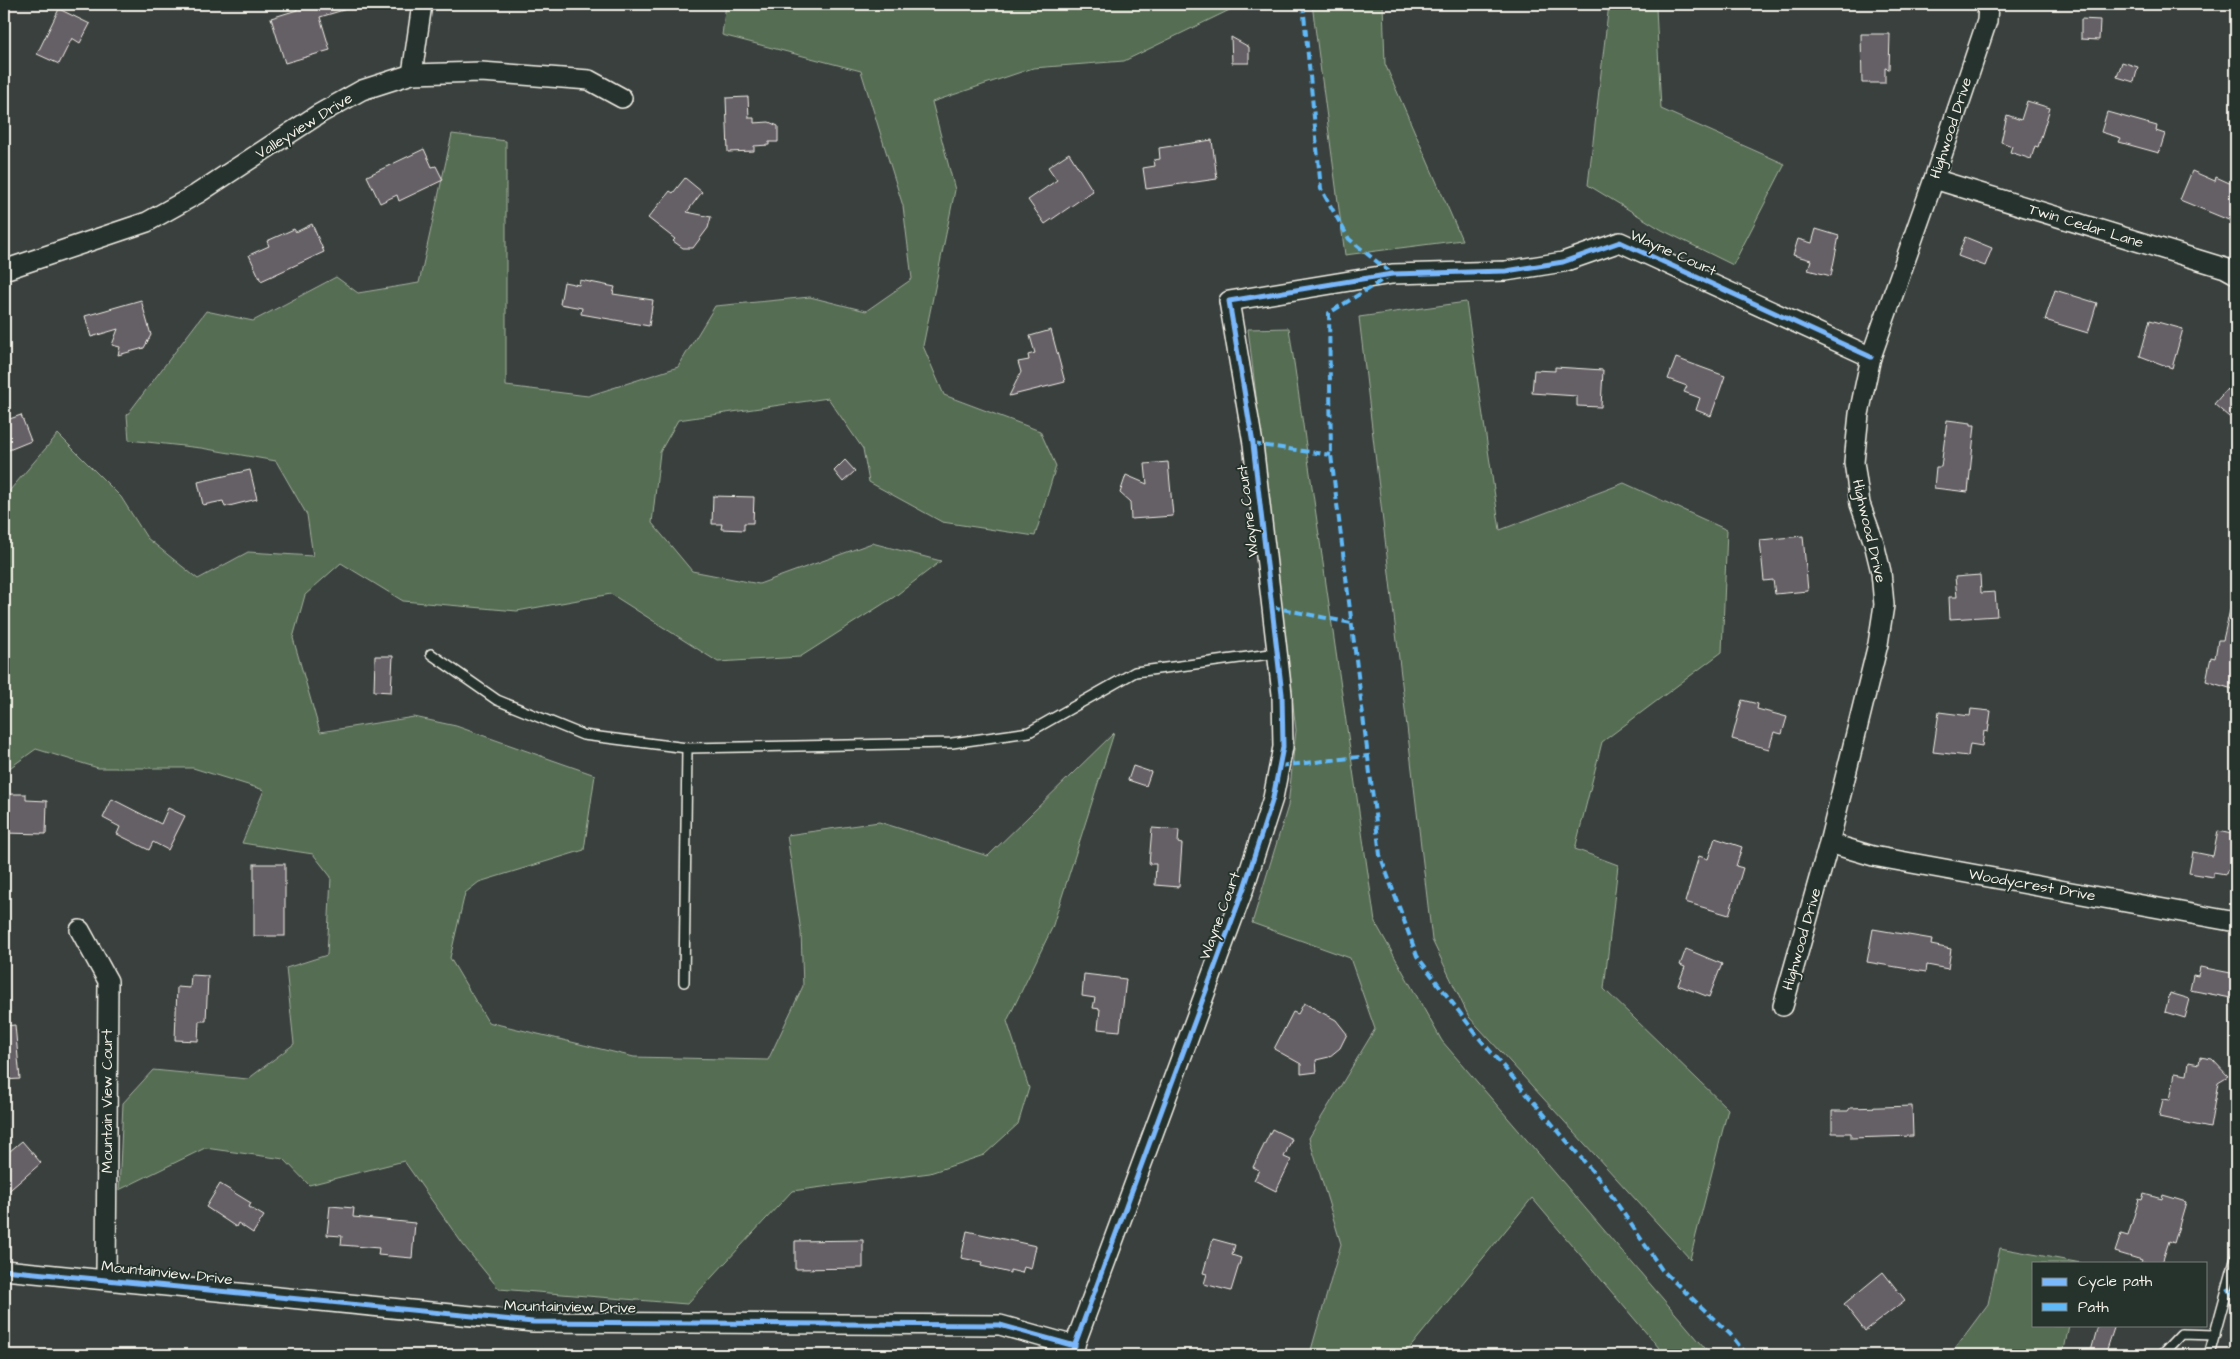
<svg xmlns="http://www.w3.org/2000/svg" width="2240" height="1359" font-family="'Architects Daughter',sans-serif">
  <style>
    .green { fill: #556d53; stroke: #a4af9e }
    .building { fill: #655e66; stroke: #f4f1e8 }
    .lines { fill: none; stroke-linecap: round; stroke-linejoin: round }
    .service-casing { stroke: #f4f1e8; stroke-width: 12 }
    .minor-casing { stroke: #f4f1e8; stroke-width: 22 }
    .service { stroke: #26332d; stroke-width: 9 }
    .minor { stroke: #26332d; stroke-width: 19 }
    .quiet { stroke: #60bafa; stroke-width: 4; stroke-dasharray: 8 4; stroke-linecap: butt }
    .cycleway-casing { stroke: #26332d; stroke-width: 8 }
    .cycleway { stroke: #7ab7fb; stroke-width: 5 }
    .labels { text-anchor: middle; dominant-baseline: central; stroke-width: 4; stroke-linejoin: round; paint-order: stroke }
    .street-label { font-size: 15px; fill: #f4f1e8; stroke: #26332d }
  </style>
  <rect width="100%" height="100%" fill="#39403e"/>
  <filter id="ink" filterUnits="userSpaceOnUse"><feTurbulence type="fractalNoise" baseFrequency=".02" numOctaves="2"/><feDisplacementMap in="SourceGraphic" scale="10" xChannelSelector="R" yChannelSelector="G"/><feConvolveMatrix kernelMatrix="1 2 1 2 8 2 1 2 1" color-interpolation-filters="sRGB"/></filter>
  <g filter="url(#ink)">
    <g class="green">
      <path d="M726,4H1242L1124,61L1033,68L932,102L955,190L923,346L944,395L1040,431L1056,466L1035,536L942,522L869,482L863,449L828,398L678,420L660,452L652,523L692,571L759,584L872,543L941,561L894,597L800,657L718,662L611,594L517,611L403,601L341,563L305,595L293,638L320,732L414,717L456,726L595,775L584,850L479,882L465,893L450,958L488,1022L634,1057L768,1060L803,986L801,932L787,835L879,822L988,856L1114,733L1052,928L1007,1021L1029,1088L1018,1124L984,1155L930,1173L792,1191L687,1304L499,1289L464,1246L404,1161L309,1185L284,1159L205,1148L119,1190L123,1103L153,1070L248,1079L294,1044L286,968L327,955L331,877L313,854L242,843L264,790L193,768H98L36,749L4,772V497L58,434L121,497L147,538L198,579L248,552L313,556L307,515L276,461L201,448L129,440L127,415L206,311L253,321L336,277L358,293L419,283L452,134L506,141V386L588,396L678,367L715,306L810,297L866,311L912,279L903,206L861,71L722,35Z"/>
      <path d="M1312,4H1383L1385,64L1462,240L1345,255Z"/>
      <path d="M1609,4H1666L1656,8L1661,109L1785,164L1733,265L1662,230L1588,185Z"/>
      <path d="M1466,302L1500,530L1624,483L1727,530L1722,652L1602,742L1575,849L1618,865L1604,989L1728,1109L1690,1259L1469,1017L1432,940L1359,317Z"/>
      <path d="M1289,328L1375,922L1442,1041L1711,1355H1665L1532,1198L1404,1355H1325L1311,1350L1341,1244L1309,1138L1375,1029L1350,958L1252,923L1288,806L1296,730L1248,329Z"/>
      <path d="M2000,1248L2081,1263H2034V1325H2069L2063,1355H1950L1988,1304Z"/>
    </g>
    <g class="building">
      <path d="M295,4H350V8L320,17L330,50L285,63L271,18L297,10Z"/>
      <path d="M59,9L90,24L80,43L72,38L59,64L37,54Z"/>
      <path d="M2081,19L2100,20L2099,40L2081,39Z"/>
      <path d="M1861,34H1890L1889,69L1885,68V83H1862Z"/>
      <path d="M1231,37L1249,47V63H1232Z"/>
      <path d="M2122,62L2138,67L2134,82L2117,77Z"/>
      <path d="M748,97L749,118H754V123L769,122L778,126V142H769V145L754,146V151L728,152L726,98Z"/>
      <path d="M2027,101L2050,108L2038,147L2035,146L2031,159L2010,152L2012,146L2001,142L2007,115L2021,120Z"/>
      <path d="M2107,112L2157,126L2156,131L2165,134L2159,153L2119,142L2121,138L2101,132Z"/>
      <path d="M1212,140L1217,179L1146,189L1143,168L1155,166L1154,160L1160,159L1159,148Z"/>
      <path d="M424,149L432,167L436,166L443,180L399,201L397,195L380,203L367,176Z"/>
      <path d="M1069,153L1093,191L1045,224L1028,200L1057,180L1048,167Z"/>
      <path d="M2192,171L2215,181L2216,177L2236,186V209L2231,221L2180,200Z"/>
      <path d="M685,178L702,192L687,212L711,217L708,228L693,248H683L673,241L675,239L648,218L670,191L673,193Z"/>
      <path d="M312,224L324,252L261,281L249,255L269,246L267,241L294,229L296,232Z"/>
      <path d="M1816,229L1839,236L1831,276L1808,270L1811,260L1793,255L1798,239L1812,243Z"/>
      <path d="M1965,237L1992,248L1985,266L1958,256Z"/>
      <path d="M580,280L615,287L613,294L653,300L649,326L581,314L582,308L560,304L564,282L579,285Z"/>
      <path d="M2055,290L2097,303L2088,333L2045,320Z"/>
      <path d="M141,300L151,335L144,348L118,355L120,347L112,345L118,329L91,337L85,316Z"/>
      <path d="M2150,320L2183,329L2172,368L2140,356Z"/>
      <path d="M1051,330L1065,382L1009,396L1021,372L1018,362L1029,360L1028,355L1035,353L1030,336Z"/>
      <path d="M1676,358L1725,376L1711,416L1696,410L1700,398L1684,392L1687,386L1668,379Z"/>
      <path d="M1555,367L1603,370L1601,407L1577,406V396L1532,393L1534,370L1555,371Z"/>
      <path d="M2227,389L2236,396V423L2214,404Z"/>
      <path d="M21,415L31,441L4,452V421Z"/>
      <path d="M1947,420L1971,423V425H1975L1968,492L1934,488L1936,467H1941Z"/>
      <path d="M845,460L855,471L843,482L834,471Z"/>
      <path d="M1168,462L1173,516L1131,519L1130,502L1120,493L1126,475L1147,484L1145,464Z"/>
      <path d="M250,470L257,499L225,507L223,501L203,505L198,482Z"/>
      <path d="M713,496L754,497L753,523H744V530L721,529L722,524H712Z"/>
      <path d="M1803,536L1808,591L1775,594L1773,580L1764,581L1760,540Z"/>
      <path d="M1980,575L1981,593L1995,592L1997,616L1950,619L1949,597H1957L1955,577Z"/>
      <path d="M2230,610L2236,611V690L2206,681L2211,657L2215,658L2218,640H2223Z"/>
      <path d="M375,656H393L391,692L374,691Z"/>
      <path d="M1742,700L1758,704L1757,709L1787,717L1782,734L1774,732L1769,749L1732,739Z"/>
      <path d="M1971,709L1991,711L1988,732L1984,731L1982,746L1970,744L1968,756L1933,752L1939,712L1970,716Z"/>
      <path d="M1133,766L1151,772L1146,786L1128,780Z"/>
      <path d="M10,794H26V800L47,801L46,834L4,833V814H9Z"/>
      <path d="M112,799L161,824L168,808L185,816L168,850L153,842L149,850L117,834L120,827L103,818Z"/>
      <path d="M1152,828L1179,830L1178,843L1182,844L1179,887L1155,885L1156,864H1149Z"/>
      <path d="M2218,831L2236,835V872L2227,870L2226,874L2213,872V877L2189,873L2193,852L2213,856Z"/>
      <path d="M1715,838L1742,847L1736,866L1743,868L1729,915L1685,902L1699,856L1708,859Z"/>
      <rect x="254" y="864" width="31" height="72"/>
      <path d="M1873,929L1932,939L1931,945L1951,949L1948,969L1927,965L1926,972L1867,962Z"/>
      <path d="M1686,949L1722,964L1709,997L1678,985L1685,967L1680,965Z"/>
      <path d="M2200,967L2236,974V999L2190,990L2193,975L2198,976Z"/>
      <path d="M1084,974L1126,979L1120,1031L1098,1029L1100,1009L1093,1008L1095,998L1082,996Z"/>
      <path d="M191,975L208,976L206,1021H199L198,1041L175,1040L177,987L190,988Z"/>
      <path d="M2170,993L2190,999L2185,1018L2165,1012Z"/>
      <path d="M1304,1003L1336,1020L1347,1034L1340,1048L1329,1057L1316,1060L1317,1072L1301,1074V1064L1274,1049L1293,1012L1298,1014Z"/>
      <path d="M15,1025L20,1079L4,1080V1026Z"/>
      <path d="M2200,1057L2212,1059L2228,1076L2218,1082L2210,1128L2159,1117L2163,1099L2170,1100L2175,1073L2187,1075L2189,1062L2199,1064Z"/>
      <path d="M1912,1106L1913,1136L1851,1138V1133H1832V1111H1848L1850,1108Z"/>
      <path d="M1272,1129L1292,1139L1284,1157L1291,1160L1276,1191L1254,1180L1259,1170L1253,1167Z"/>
      <path d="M22,1141L41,1163L4,1195V1156Z"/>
      <path d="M220,1184L251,1203L249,1207L264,1216L253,1233L238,1223L236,1227L206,1207Z"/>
      <path d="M2144,1194L2162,1199L2163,1195L2186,1202L2174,1243L2169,1241L2162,1263H2141L2142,1260L2115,1252L2121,1234L2128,1236L2139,1199L2142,1200Z"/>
      <path d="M330,1206L354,1208L353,1217L415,1223L412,1258L378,1255L379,1248L341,1245L342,1236L327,1235Z"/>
      <path d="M967,1231L1036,1246L1031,1269L1024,1267L1022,1273L1010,1270V1273L981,1266L982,1262L961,1258Z"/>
      <path d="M1213,1239L1235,1245L1232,1255L1241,1258L1231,1291L1204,1284L1207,1274L1203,1273Z"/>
      <path d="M863,1240V1268L795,1269V1241Z"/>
      <path d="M1883,1272L1905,1300L1865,1331L1844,1304Z"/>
      <path d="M2098,1325H2115L2105,1355H2090Z"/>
    </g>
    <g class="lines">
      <defs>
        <g id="service">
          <path d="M431,654L497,700L583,735L687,748L952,743L1029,732L1135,672L1278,653"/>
          <path d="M684,982L687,748"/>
          <path d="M2161,1355L2181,1334L2215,1335"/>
          <path d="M2209,1355L2236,1257"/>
        </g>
        <g id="minor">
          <path d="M412,74L422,4"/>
          <path d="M1934,179L2225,268L2236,274"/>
          <path d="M4,270L147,222L197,194L319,114L362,90L412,74L481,72L589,80L622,98"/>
          <path d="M1829,843L1873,856L2236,922"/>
          <path d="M80,930L108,981L106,1279"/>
          <path d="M1783,1006L1829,843L1878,644L1884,605L1881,572L1874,543L1860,504L1854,462L1859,414L1871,357L1934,179L1987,21L1988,4"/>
          <path d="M4,1270L533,1322L1000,1325L1075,1346"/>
          <path d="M1071,1355L1244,888L1273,798L1283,747L1282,694L1253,444L1229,301L1392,274L1506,271L1563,262L1620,242L1871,357"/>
        </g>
      </defs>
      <use href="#service" class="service-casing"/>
      <use href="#minor" class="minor-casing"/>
      <use href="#service" class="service"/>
      <use href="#minor" class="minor"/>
      <g class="quiet">
        <path d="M1303,4L1321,189L1349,239L1392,274L1329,313L1331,455L1380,855L1417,956L1479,1038L1605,1186L1662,1270L1730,1334L1747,1355"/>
        <path d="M1253,444L1331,455"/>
        <path d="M1272,607L1351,623"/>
        <path d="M1280,766L1367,756"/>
        <path d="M2228,1288L2236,1301"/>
      </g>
      <defs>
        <g id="cycleway">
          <path d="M4,1270L533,1322L1000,1325L1075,1346"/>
          <path d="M1071,1355L1244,888L1273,798L1283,747L1282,694L1253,444L1229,301L1392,274L1506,271L1563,262L1620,242L1871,357"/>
        </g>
      </defs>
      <use href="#cycleway" class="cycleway-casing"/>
      <use href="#cycleway" class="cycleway"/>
    </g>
  </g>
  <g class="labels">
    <g class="street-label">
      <text transform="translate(304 126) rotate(-32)">Valleyview Drive</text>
      <text transform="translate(1951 128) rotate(-72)">Highwood Drive</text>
      <text transform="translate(2086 226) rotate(17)">Twin Cedar Lane</text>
      <text transform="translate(1673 253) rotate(24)">Wayne Court</text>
      <text transform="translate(1248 511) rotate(-97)">Wayne Court</text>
      <text transform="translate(1869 531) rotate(77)">Highwood Drive</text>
      <text transform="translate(2032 885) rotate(10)">Woodycrest Drive</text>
      <text transform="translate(1220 916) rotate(-70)">Wayne Court</text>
      <text transform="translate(1802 939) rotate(-74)">Highwood Drive</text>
      <text transform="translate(107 1101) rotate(-90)">Mountain View Court</text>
      <text transform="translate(167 1273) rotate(6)">Mountainview Drive</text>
      <text transform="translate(570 1307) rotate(1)">Mountainview Drive</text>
    </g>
  </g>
  <rect width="2240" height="1359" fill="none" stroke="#26332d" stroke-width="20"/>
  <rect x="10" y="10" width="2220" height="1339" fill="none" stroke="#f4f1e8" stroke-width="2" filter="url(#ink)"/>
  <rect x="2032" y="1262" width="175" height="65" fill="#26332d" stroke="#787f78"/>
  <rect x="2042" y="1278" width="25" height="8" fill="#7ab7fb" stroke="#787f78"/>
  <text x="2078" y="1286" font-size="15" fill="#f4f1e8">Cycle path</text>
  <rect x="2042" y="1303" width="25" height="8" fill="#60bafa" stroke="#787f78"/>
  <text x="2078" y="1312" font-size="15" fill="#f4f1e8">Path</text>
</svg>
